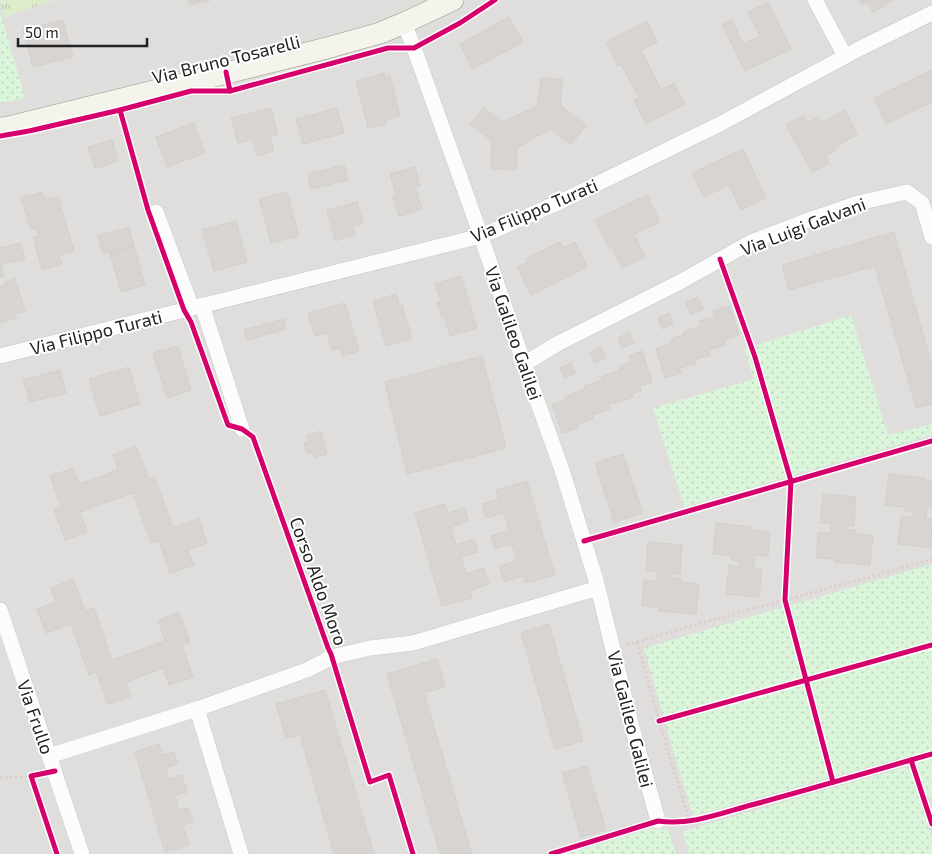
<svg xmlns="http://www.w3.org/2000/svg" width="932" height="854" font-family="'Exo 2',sans-serif">
  <style>
    .residential { fill: #dfdedc }
    .grass { fill: url(#grass-tufts) }
    .park { fill: url(#park-dots) }
    .building { fill: #d7d4d2; stroke: #d3d0cc }
    .lines { fill: none; stroke-linecap: round; stroke-linejoin: round }
    .street-casing { stroke: #c9c8c7; stroke-width: 16 }
    .secondary-casing { stroke: #999a82; stroke-width: 22 }
    .path { stroke: #dccecd; stroke-width: 3; stroke-dasharray: 2.5 2.5; stroke-linecap: butt }
    .street { stroke: #fdfcfc; stroke-width: 15 }
    .secondary { stroke: #f4f4ed; stroke-width: 21 }
    .cycleway-casing { stroke: #fff; stroke-width: 8 }
    .cycleway { stroke: #d6006c; stroke-width: 5 }
    .labels { text-anchor: middle; dominant-baseline: central; stroke-width: 4; stroke-linejoin: round; paint-order: stroke }
    .street-label { font-size: 18px; fill: #222; stroke: #fff }
  </style>
  <defs>
    <pattern id="grass-tufts" width="24" height="20" patternUnits="userSpaceOnUse" patternTransform="scale(1.25)"><rect width="24" height="20" fill="#ddeccb"/><path d="M3 7l-1-3M5 7V3M7 7l1-3M15 17l-1-3M17 17v-4M19 17l1-3" fill="none" stroke="#bdcaae"/></pattern>
    <pattern id="park-dots" width="8" height="8" patternUnits="userSpaceOnUse" patternTransform="scale(1.25)"><rect width="8" height="8" fill="#daf5da"/><path d="M2 2h.1M6 6h.1" fill="none" stroke="#bbd2bb" stroke-width="1.8" stroke-linecap="round"/></pattern>
  </defs>
  <rect width="100%" height="100%" fill="#f0eeeb"/>
  <rect class="residential" x="0" y="0" width="932" height="854"/>
  <path class="grass" d="M0,0H55L4,17Z"/>
  <g class="park">
    <path d="M0,11L25,98L0,103Z"/>
    <path d="M851,315L888,435L932,424V435L684,507L653,408L754,379L744,349Z"/>
    <path d="M932,564V797L927,799L912,755L693,816L666,726L662,711L644,648Z"/>
    <path d="M909,766L932,839V854H689L683,831Z"/>
    <path d="M652,828L668,829L676,854H566Z"/>
  </g>
  <g class="building">
    <path d="M188,0H211L190,5Z"/>
    <path d="M859,0H893L873,12L867,2L862,5Z"/>
    <path d="M768,2L791,49L745,71L722,24L732,19L743,44L760,36L748,12Z"/>
    <path d="M509,17L523,42L473,69L460,44Z"/>
    <path d="M63,20L73,57L33,67L23,30Z"/>
    <path d="M647,21L657,42L641,50L661,90L674,83L685,104L646,124L634,100L639,97L621,64L618,66L606,42Z"/>
    <path d="M932,70V102L886,124L874,98Z"/>
    <path d="M384,73L385,77L390,76L400,116L385,120L386,124L368,128L356,81Z"/>
    <path d="M541,78L562,79L561,106L586,125L571,145L550,129L517,148L516,170L491,169L492,141L470,124L484,108L503,122L537,106Z"/>
    <path d="M271,108L278,134L270,137L274,151L257,156L252,139L238,143L231,118Z"/>
    <path d="M337,108L344,133L303,144L296,119Z"/>
    <path d="M845,110L857,135L834,147L836,150L825,156L829,163L812,172L786,125L804,115L808,123L818,117L821,123Z"/>
    <path d="M194,123L205,153L167,167L156,137Z"/>
    <path d="M112,140L118,161L95,169L88,147Z"/>
    <path d="M743,149L766,198L741,210L729,185L704,197L692,173Z"/>
    <path d="M344,165L348,180L311,189L308,174Z"/>
    <path d="M415,167L420,186L415,187L422,209L399,216L393,197L396,196L390,174Z"/>
    <path d="M42,192L45,200L58,197L74,251L59,255L62,264L42,270L33,237L39,236L36,228L31,230L21,198Z"/>
    <path d="M287,192L299,236L271,243L259,199Z"/>
    <path d="M647,195L660,222L634,234L645,257L622,268L612,247L609,248L595,220Z"/>
    <path d="M357,202L363,223L353,226L355,235L335,241L327,210Z"/>
    <path d="M236,221L247,262L214,271L202,230Z"/>
    <path d="M129,227L134,246L103,254L98,236Z"/>
    <path d="M894,232L932,365V404L916,408L875,266L789,290L782,265Z"/>
    <path d="M560,242L563,248L575,242L587,267L531,295L517,267L528,262L527,258Z"/>
    <path d="M20,243L25,259L1,264L4,276L0,277V248Z"/>
    <path d="M134,246L145,285L121,292L110,253Z"/>
    <path d="M461,276L477,328L450,336L444,317L442,318L437,302L441,301L435,284Z"/>
    <path d="M15,279L25,311L15,314L17,318L0,323V287L5,285L4,283Z"/>
    <path d="M396,294L400,306L402,305L412,339L386,346L373,301Z"/>
    <path d="M698,297L704,309L691,315L686,303Z"/>
    <path d="M345,303L359,351L342,356L340,348L332,350L327,333L315,336L308,313Z"/>
    <path d="M730,306L739,335L724,340L726,345L708,350L710,355L695,360L696,363L679,368L681,373L665,378L656,349L672,343L671,339L684,335L683,332L701,326L699,321L715,317L713,311Z"/>
    <path d="M669,313L673,324L662,329L658,318Z"/>
    <path d="M284,319L286,329L247,340L244,330Z"/>
    <path d="M629,332L634,343L622,348L618,338Z"/>
    <path d="M178,346L191,390L167,398L153,353Z"/>
    <path d="M601,347L606,358L594,363L590,352Z"/>
    <path d="M642,351L652,382L640,386L641,391L632,394L633,397L608,405L610,409L592,415L593,419L578,424L579,428L562,433L552,404L565,400L564,397L585,389L584,386L603,380L601,377L620,370L619,366L631,362L629,356Z"/>
    <path d="M482,356L506,448L407,474L385,382Z"/>
    <path d="M571,363L575,373L564,378L560,368Z"/>
    <path d="M129,367L140,404L100,416L89,379Z"/>
    <path d="M60,370L66,393L30,402L23,380Z"/>
    <path d="M321,431L327,454L315,458L313,452L307,453L304,443L309,441L307,435Z"/>
    <path d="M136,446L149,479L155,477L173,528L199,519L207,543L188,550L194,565L170,573L159,541L151,543L133,493L80,512L87,532L65,540L54,509L61,507L50,476L73,468L79,484L118,470L113,455Z"/>
    <path d="M623,454L643,513L614,522L595,463Z"/>
    <path d="M889,474L925,478L924,481L932,482V506H927L926,518L932,519L931,548L898,544L901,516L912,518L913,512L904,511V507L885,505Z"/>
    <path d="M527,481L555,575L526,583L523,576L504,582L499,566L517,561L512,544L495,549L491,536L509,531L504,513L486,518L482,504L499,499L496,490Z"/>
    <path d="M823,494L856,497L854,526H846V529L855,530V534L873,535L870,565L834,562V559L816,558L818,532L831,533V524L820,523Z"/>
    <path d="M445,504L448,513L465,508L469,521L451,527L456,545L474,539L478,552L461,557L466,574L484,568L489,584L470,591L472,598L442,606L415,513Z"/>
    <path d="M716,523L752,527V530L770,533L768,556L755,555L753,568L762,569L759,597L726,594L729,565L740,567V561L731,560V556L713,554Z"/>
    <path d="M648,542L682,545L680,574H672V578H681L680,582L699,584L696,614L659,611L660,608L642,606L644,580L656,581L657,572L646,571Z"/>
    <path d="M73,579L85,611L94,608L112,660L165,641L158,620L179,612L190,642L182,645L193,677L169,685L163,668L126,682L131,696L108,704L96,672L89,675L71,624L46,633L37,609L56,602L51,588Z"/>
    <path d="M549,624L583,741L555,749L521,633Z"/>
    <path d="M437,659L445,687L424,693L472,854H440L387,674Z"/>
    <path d="M325,690L374,854H334L300,735L286,738L276,704Z"/>
    <path d="M159,744L163,755L174,752L178,764L166,768L169,779L182,775L187,792L175,796L179,810L188,808L193,822L183,825L189,845L165,852L135,752Z"/>
    <path d="M587,766L606,830L581,837L562,773Z"/>
  </g>
  <g class="lines">
    <defs>
      <g id="street">
        <path d="M815,0L845,56"/>
        <path d="M404,23L414,48L481,236L524,364L562,470L596,580L632,727L658,821"/>
        <path d="M156,212L192,308"/>
        <path d="M202,305L242,429"/>
        <path d="M0,356L481,236L562,201L720,124L857,50L932,13"/>
        <path d="M524,364L557,344L680,282L751,242L814,218L858,203L907,192L922,203L932,237"/>
        <path d="M0,610L82,854"/>
        <path d="M197,709L241,854"/>
        <path d="M49,756L197,709L307,670L332,657L370,648L413,643L598,588"/>
      </g>
      <path id="secondary" d="M0,128L9,127L327,48L380,33L404,23L453,0"/>
    </defs>
    <use href="#street" class="street-casing"/>
    <use href="#secondary" class="secondary-casing"/>
    <g class="path">
      <path d="M637,642L668,752L690,821"/>
      <path d="M627,645C728,614 831,589 932,559"/>
      <path d="M0,778L31,776"/>
    </g>
    <use href="#street" class="street"/>
    <use href="#secondary" class="secondary"/>
    <defs>
      <g id="cycleway">
        <path d="M226,72L230,91L388,48H414L460,23L495,0"/>
        <path d="M120,110L148,210L184,310L191,322L228,425L242,429L253,437L328,648L331,654L370,782L389,775L413,854"/>
        <path d="M0,136L29,131L120,110L191,91H230"/>
        <path d="M720,259L755,357L791,481L785,600L833,782"/>
        <path d="M584,541L932,441"/>
        <path d="M659,721L932,645"/>
        <path d="M911,760L932,824"/>
        <path d="M55,771L31,776L57,854"/>
        <path d="M551,854L658,821C691,826 724,812 755,804C814,788 873,771 932,754"/>
      </g>
    </defs>
    <use href="#cycleway" class="cycleway-casing"/>
    <use href="#cycleway" class="cycleway"/>
  </g>
  <g class="labels">
    <g class="street-label">
      <text transform="translate(226 59) rotate(-14)">Via Bruno Tosarelli</text>
      <text transform="translate(534 210) rotate(-23)">Via Filippo Turati</text>
      <text transform="translate(803 226) rotate(-21)">Via Luigi Galvani</text>
      <text transform="translate(96 332) rotate(-14)">Via Filippo Turati</text>
      <text transform="translate(514 333) rotate(71)">Via Galileo Galilei</text>
      <text transform="translate(319 581) rotate(70)">Corso Aldo Moro</text>
      <text transform="translate(36 717) rotate(71)">Via Frullo</text>
      <text transform="translate(631 719) rotate(76)">Via Galileo Galilei</text>
    </g>
  </g>
  <path d="M18 38v8h129v-8" fill="none" stroke="#222222" stroke-width="2.5"/>
  <text x="25" y="38" font-size="15" fill="#222222" stroke="#ffffff" stroke-width="4" paint-order="stroke">50 m</text>
</svg>
